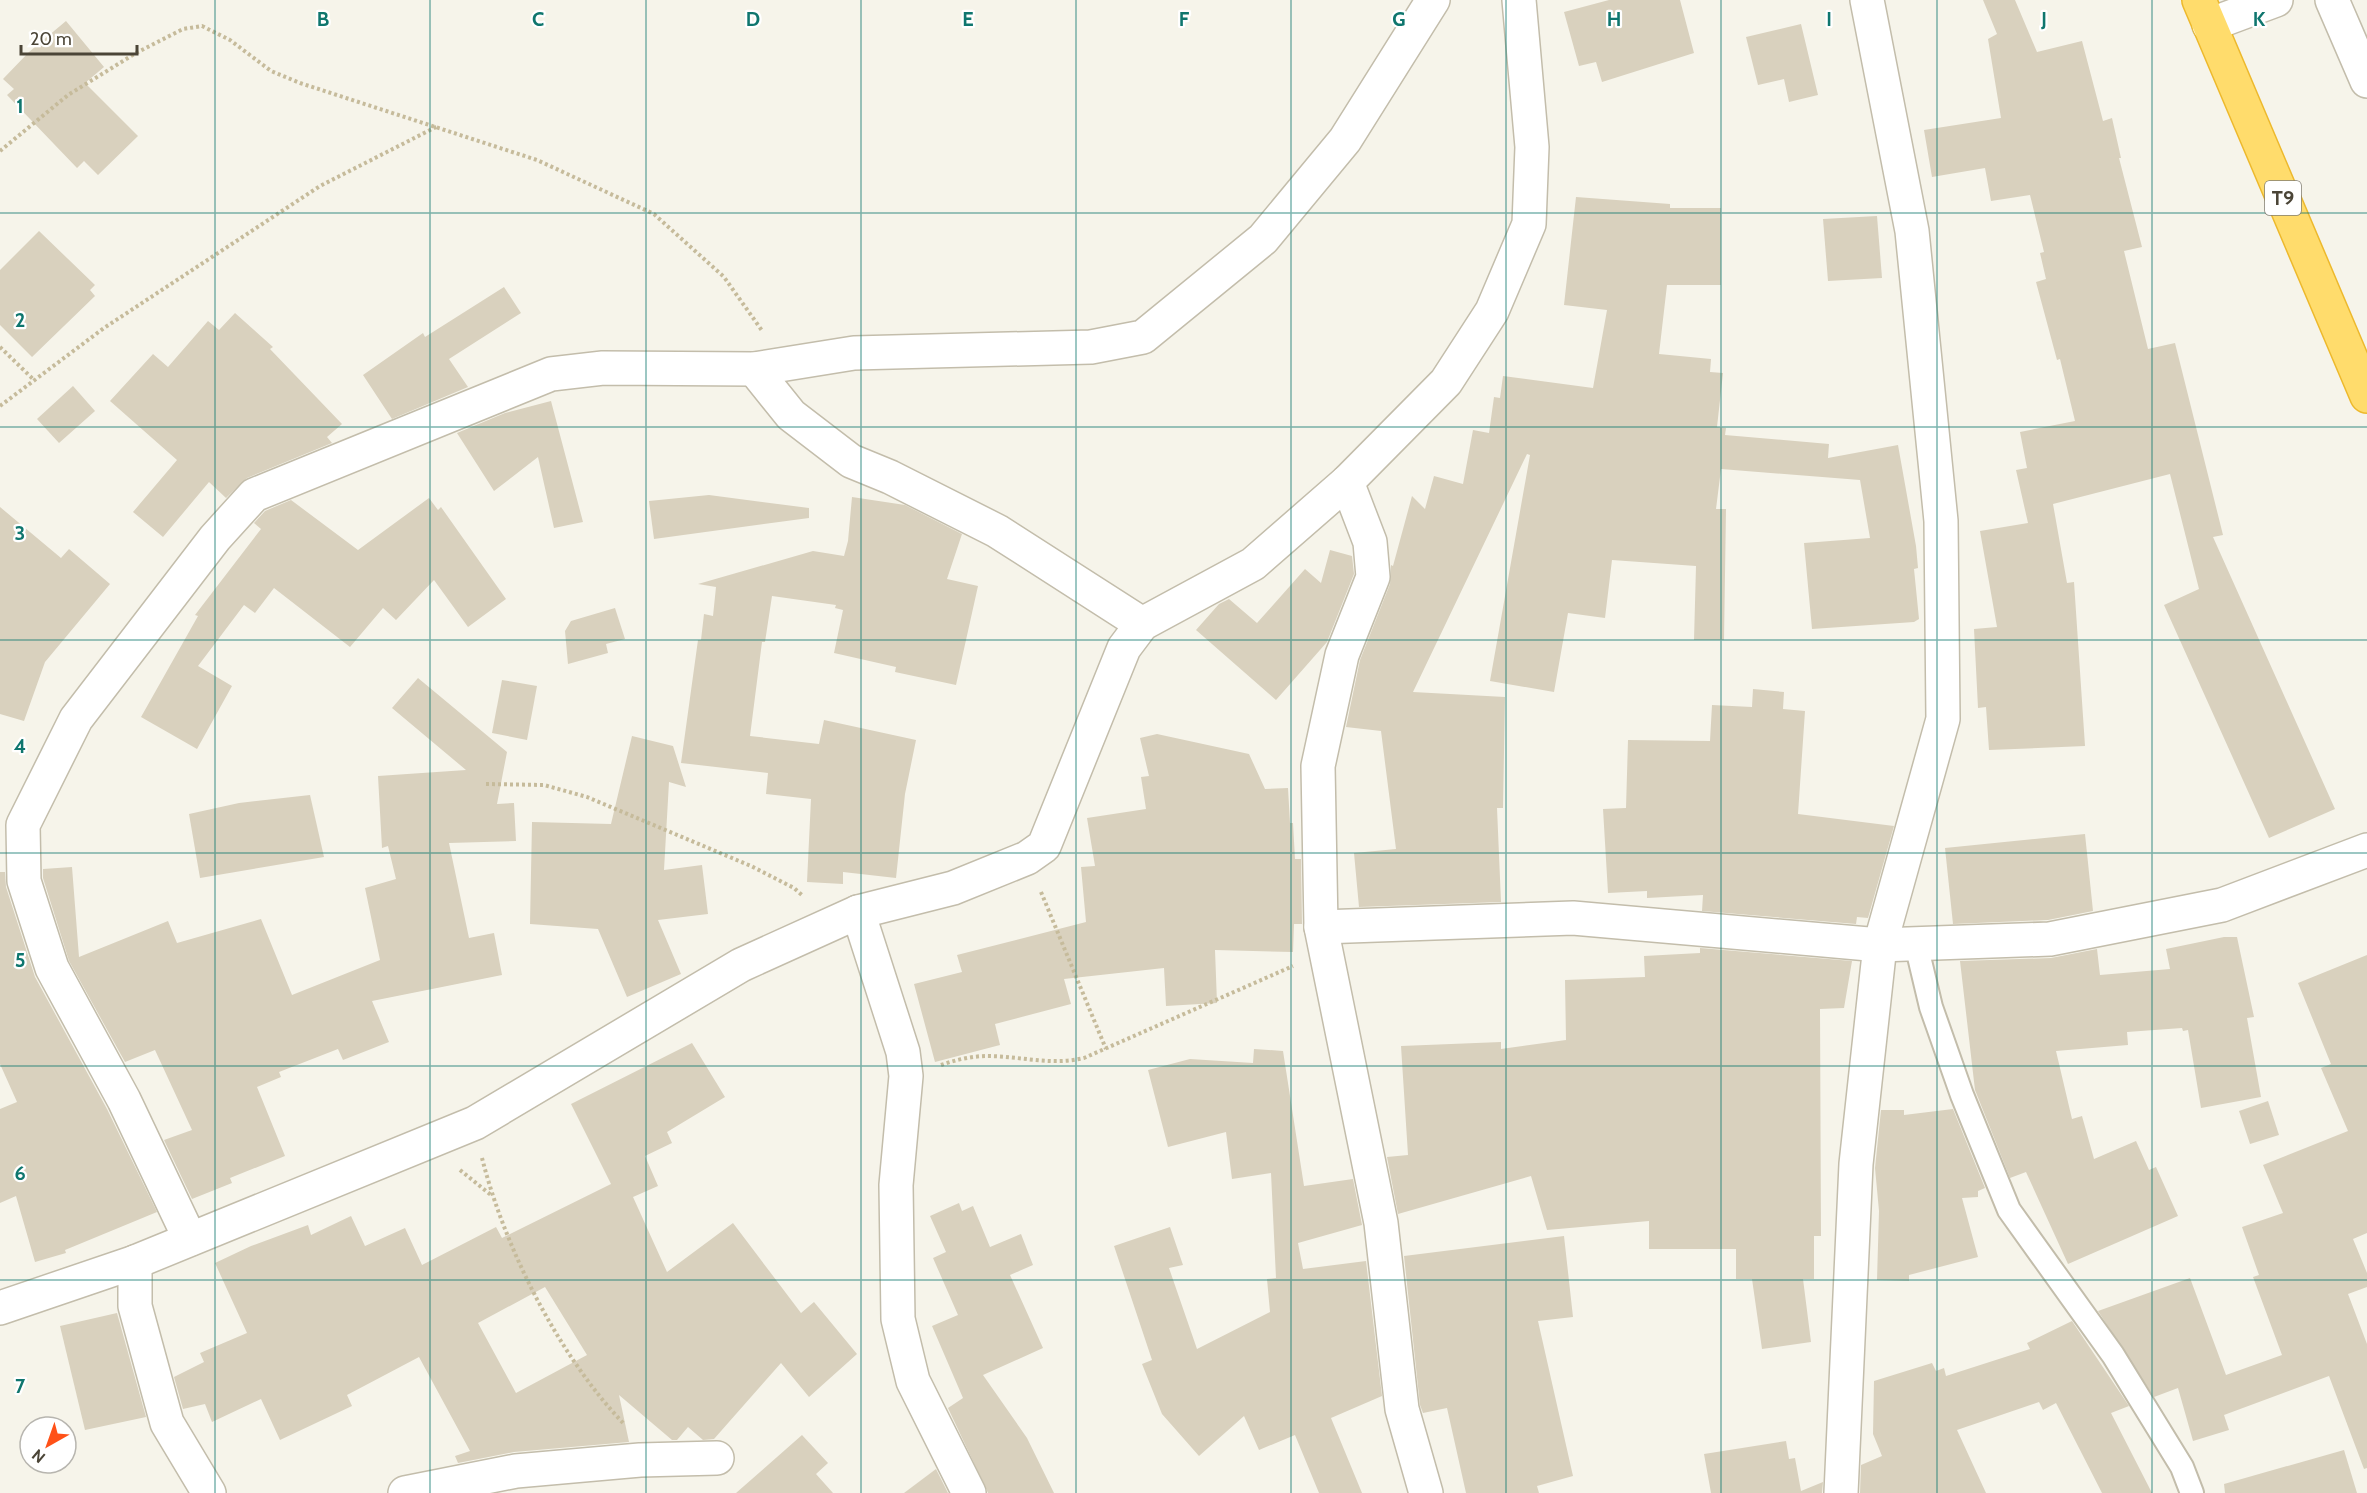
<svg xmlns="http://www.w3.org/2000/svg" width="2367" height="1493" font-family="Cabin,sans-serif">
  <style>
    .building { fill: #d9d1be; fill-rule: evenodd }
    .lines { fill: none; stroke-linecap: round; stroke-linejoin: round }
    .lane-casing { stroke: #c3bdab; stroke-width: 26 }
    .street-casing { stroke: #c3bdab; stroke-width: 36 }
    .highway-casing { stroke: #edb92d; stroke-width: 36 }
    .path { stroke: #c6bb9b; stroke-width: 4; stroke-dasharray: 3 3; stroke-linecap: butt }
    .lane { stroke: #fff; stroke-width: 22 }
    .street { stroke: #fff; stroke-width: 33 }
    .highway { stroke: #ffdc6c; stroke-width: 33 }
    .grid { fill: none; stroke: #0f766e; stroke-width: 1.5; stroke-opacity: 0.55 }
    .labels { text-anchor: middle; dominant-baseline: central; stroke-width: 4.5; stroke-linejoin: round; paint-order: stroke }
    .shield { fill: #fff; stroke: #817d73; stroke-width: 1.5 }
    .shield-label { font-size: 20px; font-weight: bold; fill: #4b4537 }
    .grid-label { font-size: 20px; text-anchor: middle; font-weight: bold; fill: #0f766e; stroke: #fff; stroke-width: 4.5; stroke-linejoin: round; paint-order: stroke }
  </style>
  <rect width="100%" height="100%" fill="#f6f4ea"/>
  <g class="building">
    <path d="M1609,0H1680L1694,53L1602,82L1596,62L1579,66L1564,12Z"/>
    <path d="M1983,0H2015L2037,52L2082,41L2103,121L2112,118L2121,158H2119L2142,247L2124,251L2148,349L2175,343L2223,535L2213,537L2335,809L2269,838L2164,605L2199,589L2170,474L2053,504L2067,583L2074,582L2085,746L1989,750L1986,707L1978,708L1974,629L1997,627L1980,531L2028,523L2016,470L2027,468L2020,432L2075,421L2060,359L2057,360L2036,282L2046,279L2040,253L2044,252L2030,195L1991,201L1985,168L1932,177L1924,130L2001,118L1988,39L1997,34Z"/>
    <path d="M66,21L104,67L85,83L138,136L98,175L84,161L77,168L7,95L14,89L3,79L29,52Z"/>
    <path d="M1801,24L1818,95L1789,102L1784,79L1758,85L1746,37Z"/>
    <path d="M1576,197L1670,204V208H1721V285H1667L1659,354L1711,359L1710,372L1723,373L1717,427L1726,428L1725,435L1829,444L1828,458L1898,445L1916,546L1918,568L1914,569L1919,619L1914,622L1812,629L1804,543L1870,538L1860,480L1721,469L1716,509H1726L1724,640H1694L1696,566L1612,560L1605,618L1568,613L1554,692L1490,681L1530,455L1527,454L1413,692L1505,697L1503,808H1497L1501,902L1359,907L1354,853L1396,849L1381,731L1346,727L1360,660L1390,584L1391,565L1393,566L1412,496L1425,509L1434,476L1463,484L1473,430L1489,433L1494,397L1500,398L1503,376L1593,388L1607,310L1564,305Z"/>
    <path d="M1877,216L1882,278L1828,281L1823,219Z"/>
    <path d="M39,231L95,285L90,290L95,296L32,357L0,325V270Z"/>
    <path d="M504,287L521,313L449,359L468,387L392,419L363,375L423,333L425,337Z"/>
    <path d="M235,313L273,347L270,349L342,424L327,437L332,443L247,478L226,498L209,482L163,537L133,512L177,460L110,401L153,354L168,367L208,321L219,330Z"/>
    <path d="M73,386L95,411L59,443L37,419Z"/>
    <path d="M551,401L583,522L554,528L538,457L494,491L457,433L505,413Z"/>
    <path d="M709,495L809,508V518L654,539L649,501Z"/>
    <path d="M852,497L905,505L962,534L947,579L978,586L956,685L895,672L896,667L834,653L843,610L835,608L836,605L772,596L765,642H762L750,736L819,744L824,720L916,740L905,794L896,878L843,872V884L807,882L811,799L766,794L768,773L681,763L698,640H701L704,614L713,616L716,587L698,584L813,551L844,556L848,541Z"/>
    <path d="M429,498L438,510L441,507L506,599L468,627L434,580L396,620L383,608L350,647L274,588L255,613L244,605L198,666L232,686L197,749L141,717L198,616L195,615L261,529L254,523L265,511L291,500L358,550Z"/>
    <path d="M0,507L61,558L69,549L110,584L45,662L24,721L0,714Z"/>
    <path d="M1330,550L1352,556L1354,574L1327,642L1276,700L1196,630L1219,604L1229,599L1257,623L1305,569L1321,583Z"/>
    <path d="M615,608L625,639L606,644L608,653L568,664L565,631L571,621Z"/>
    <path d="M418,678L507,752L497,804L514,803L516,841L449,843L469,938L494,933L502,975L372,1001L389,1042L343,1060L338,1049L279,1072L281,1077L257,1087L285,1156L230,1178L232,1183L192,1199L164,1140L192,1130L155,1050L125,1062L69,961L43,878V869L72,867L79,957L168,921L177,943L261,919L292,995L380,960L365,888L396,879L388,846L382,848L378,776L466,770L392,708Z"/>
    <path d="M502,680L537,686L527,740L492,733Z"/>
    <path d="M1753,689L1784,692L1783,709L1805,711L1798,814L1894,826L1868,918L1857,917L1856,924L1702,911L1703,895L1647,898V891L1608,893L1603,809L1626,808L1628,740L1710,741L1712,705L1752,707Z"/>
    <path d="M1157,734L1249,754L1265,789L1288,788L1290,823H1293L1295,859H1301L1302,924H1294L1293,952L1215,950L1217,1003L1166,1006L1164,968L1064,979L1071,1004L995,1024L1000,1045L935,1062L914,984L962,972L957,955L1086,922L1081,867L1095,866L1087,818L1146,809L1141,777L1149,776L1140,738Z"/>
    <path d="M632,736L673,746L686,787L669,782L664,870L702,865L708,914L658,920L681,974L627,997L598,929L530,924L532,822L611,824Z"/>
    <path d="M310,795L324,857L200,878L189,814L239,803Z"/>
    <path d="M2085,834L2093,911L2048,920L1953,924L1945,848Z"/>
    <path d="M0,872H5L6,887L35,977L107,1109L157,1212L65,1250L66,1253L35,1262L16,1196L0,1203V1109L17,1102L0,1064Z"/>
    <path d="M2224,937H2237L2254,1017L2247,1018L2261,1097L2201,1108L2188,1030L2183,1031L2182,1028L2127,1032L2128,1045L2056,1051L2072,1119L2082,1116L2094,1159L2136,1141L2149,1170L2156,1167L2178,1216L2068,1264L2026,1172L2010,1178L1975,1090L1960,961L2051,958L2097,949L2100,975L2170,969L2166,949Z"/>
    <path d="M1700,948L1852,961L1844,1008L1820,1009L1821,1236H1814V1279H1803L1811,1342L1762,1349L1752,1279H1736V1249H1649V1221L1547,1230L1531,1176L1398,1214L1387,1157L1408,1155L1401,1046L1501,1042V1049L1566,1040L1565,980L1645,977L1644,956L1700,953Z"/>
    <path d="M2367,955V1233L2353,1239L2367,1273V1287L2348,1294L2367,1344V1468L2364,1469L2329,1376L2224,1415L2229,1430L2193,1441L2178,1388L2154,1397L2098,1311L2190,1278L2226,1375L2282,1355L2253,1277L2259,1275L2242,1227L2283,1213L2263,1165L2348,1131L2321,1068L2331,1064L2298,983Z"/>
    <path d="M692,1043L725,1097L667,1132L672,1143L645,1156L658,1186L633,1197L667,1272L733,1223L801,1313L814,1302L857,1354L809,1397L781,1363L714,1439L703,1440L688,1427L677,1440H672L619,1395L629,1442L514,1452L458,1463L455,1456L470,1451L419,1357L347,1395L352,1406L280,1440L261,1399L212,1422L205,1404L183,1409L174,1377L204,1362L200,1353L247,1333L215,1263L251,1246L308,1225L311,1235L351,1216L365,1246L405,1228L422,1265L496,1227L502,1238L611,1184L571,1104ZM545,1287L587,1355L516,1393L478,1323Z"/>
    <path d="M1254,1049L1283,1051L1304,1186L1353,1179L1362,1225L1298,1243L1303,1269L1366,1261L1382,1396L1331,1418L1362,1493H1319L1295,1435L1259,1450L1244,1416L1199,1456L1162,1414L1142,1364L1152,1360L1114,1246L1170,1227L1183,1265L1169,1268L1197,1349L1270,1312L1267,1279L1276,1278L1271,1173L1232,1179L1226,1132L1168,1147L1148,1070L1190,1059L1253,1063Z"/>
    <path d="M2268,1101L2279,1135L2250,1144L2239,1111Z"/>
    <path d="M1953,1109L1985,1188L1978,1191V1197L1962,1198L1978,1257L1909,1275V1281L1877,1280L1879,1211L1875,1168L1881,1110H1904V1115Z"/>
    <path d="M959,1203L962,1211L973,1206L990,1247L1021,1234L1033,1265L1010,1275L1043,1348L983,1375L1027,1438L1054,1493H988L948,1408L963,1398L932,1326L958,1315L933,1258L946,1252L930,1216Z"/>
    <path d="M1564,1236L1573,1317L1538,1321L1573,1476L1537,1486L1539,1493H1466L1447,1408L1423,1413L1420,1405L1404,1256Z"/>
    <path d="M117,1313L146,1417L85,1430L60,1326Z"/>
    <path d="M2072,1321L2129,1406L2111,1413L2152,1493H2102L2056,1403L2043,1410L2039,1402L1957,1430L1986,1493H1860L1861,1465L1882,1456L1873,1434L1874,1381L1932,1363L1936,1371L1944,1368L1946,1376L2030,1349L2027,1343Z"/>
    <path d="M802,1435L828,1463L816,1474L833,1493H736Z"/>
    <path d="M1786,1441L1789,1459L1795,1458L1801,1491L1823,1482L1822,1493H1711L1704,1454Z"/>
    <path d="M2344,1450L2357,1493H2225L2224,1484Z"/>
    <path d="M936,1469L948,1493H904Z"/>
  </g>
  <g class="lines">
    <defs>
      <path id="lane" d="M1916,944L1931,1007L1962,1095L2009,1210L2113,1355L2182,1467L2192,1493"/>
      <g id="street">
        <path d="M2332,0L2367,81"/>
        <path d="M2209,25L2276,0"/>
        <path d="M754,369L791,415L851,461L890,477L997,531L1142,624"/>
        <path d="M1347,482L1370,542L1373,577L1342,655L1318,766L1321,927L1381,1223L1402,1409L1426,1493"/>
        <path d="M858,912L903,1052L906,1076L896,1185L898,1319L913,1381L969,1493"/>
        <path d="M1321,927L1573,918L1880,945L2050,939L2222,905L2367,850"/>
        <path d="M190,1239L124,1100L52,968L24,881L23,825L76,719L215,538L254,495L551,374L603,368L754,369L854,353L1091,347L1143,337L1263,239L1345,140L1433,0"/>
        <path d="M135,1262V1306L167,1423L209,1493"/>
        <path d="M0,1308L135,1262L475,1123L741,965L858,912L953,888L1027,858L1044,846L1124,648L1142,624L1253,564L1347,482L1446,382L1492,311L1529,224L1532,147L1519,0"/>
        <path d="M405,1493L516,1471L640,1460L717,1458"/>
        <path d="M1841,1493L1856,1164L1880,945L1943,719L1941,521L1912,231L1867,0"/>
      </g>
      <path id="highway" d="M2199,0L2367,396"/>
    </defs>
    <use href="#lane" class="lane-casing"/>
    <use href="#street" class="street-casing"/>
    <use href="#highway" class="highway-casing"/>
    <g class="path">
      <path d="M0,151L68,95L136,53L183,29L202,26L230,40L271,71L300,83L537,160L654,214L724,277L763,332"/>
      <path d="M0,347L34,380"/>
      <path d="M0,406L104,328L320,186L438,126"/>
      <path d="M486,784L544,785L587,797L751,866L794,888L803,896"/>
      <path d="M1041,892L1106,1049"/>
      <path d="M941,1065C955,1060 972,1056 987,1056C1020,1056 1051,1066 1084,1058L1293,966"/>
      <path d="M482,1158C505,1249 559,1356 624,1424"/>
      <path d="M460,1170L491,1195"/>
    </g>
    <use href="#lane" class="lane"/>
    <use href="#street" class="street"/>
    <use href="#highway" class="highway"/>
  </g>
  <path class="grid" d="M215,0V1493M430,0V1493M646,0V1493M861,0V1493M1076,0V1493M1291,0V1493M1506,0V1493M1721,0V1493M1937,0V1493M2152,0V1493M0,213H2367M0,427H2367M0,640H2367M0,853H2367M0,1066H2367M0,1280H2367"/>
  <g class="labels">
    <rect class="shield" x="2265" y="181" width="36" height="34" rx="4.5"/>
    <g class="shield-label">
      <text x="2283" y="198">T9</text>
    </g>
  </g>
  <g class="grid-label">
    <text x="323" y="26">B</text>
    <text x="538" y="26">C</text>
    <text x="753" y="26">D</text>
    <text x="968" y="26">E</text>
    <text x="1184" y="26">F</text>
    <text x="1399" y="26">G</text>
    <text x="1614" y="26">H</text>
    <text x="1829" y="26">I</text>
    <text x="2044" y="26">J</text>
    <text x="2259" y="26">K</text>
    <text x="20" y="113">1</text>
    <text x="20" y="327">2</text>
    <text x="20" y="540">3</text>
    <text x="20" y="753">4</text>
    <text x="20" y="967">5</text>
    <text x="20" y="1180">6</text>
    <text x="20" y="1393">7</text>
  </g>
  <g transform="translate(48 1445) rotate(220)"><circle r="28" fill="#ffffff" stroke="#b7b5af" stroke-width="1.5"/>
  <path d="M0-4.5L10 22L0 15L-10 22Z" fill="#ff5118"/>
  <text y="-9" font-size="16" font-weight="bold" text-anchor="middle" fill="#4b4537">N</text>
  </g>
  <path d="M21 45v9h116v-9" fill="none" stroke="#4b4537" stroke-width="3"/>
  <text x="30" y="45" font-size="18" fill="#4b4537" stroke="#ffffff" stroke-width="4.5" paint-order="stroke">20 m</text>
</svg>
